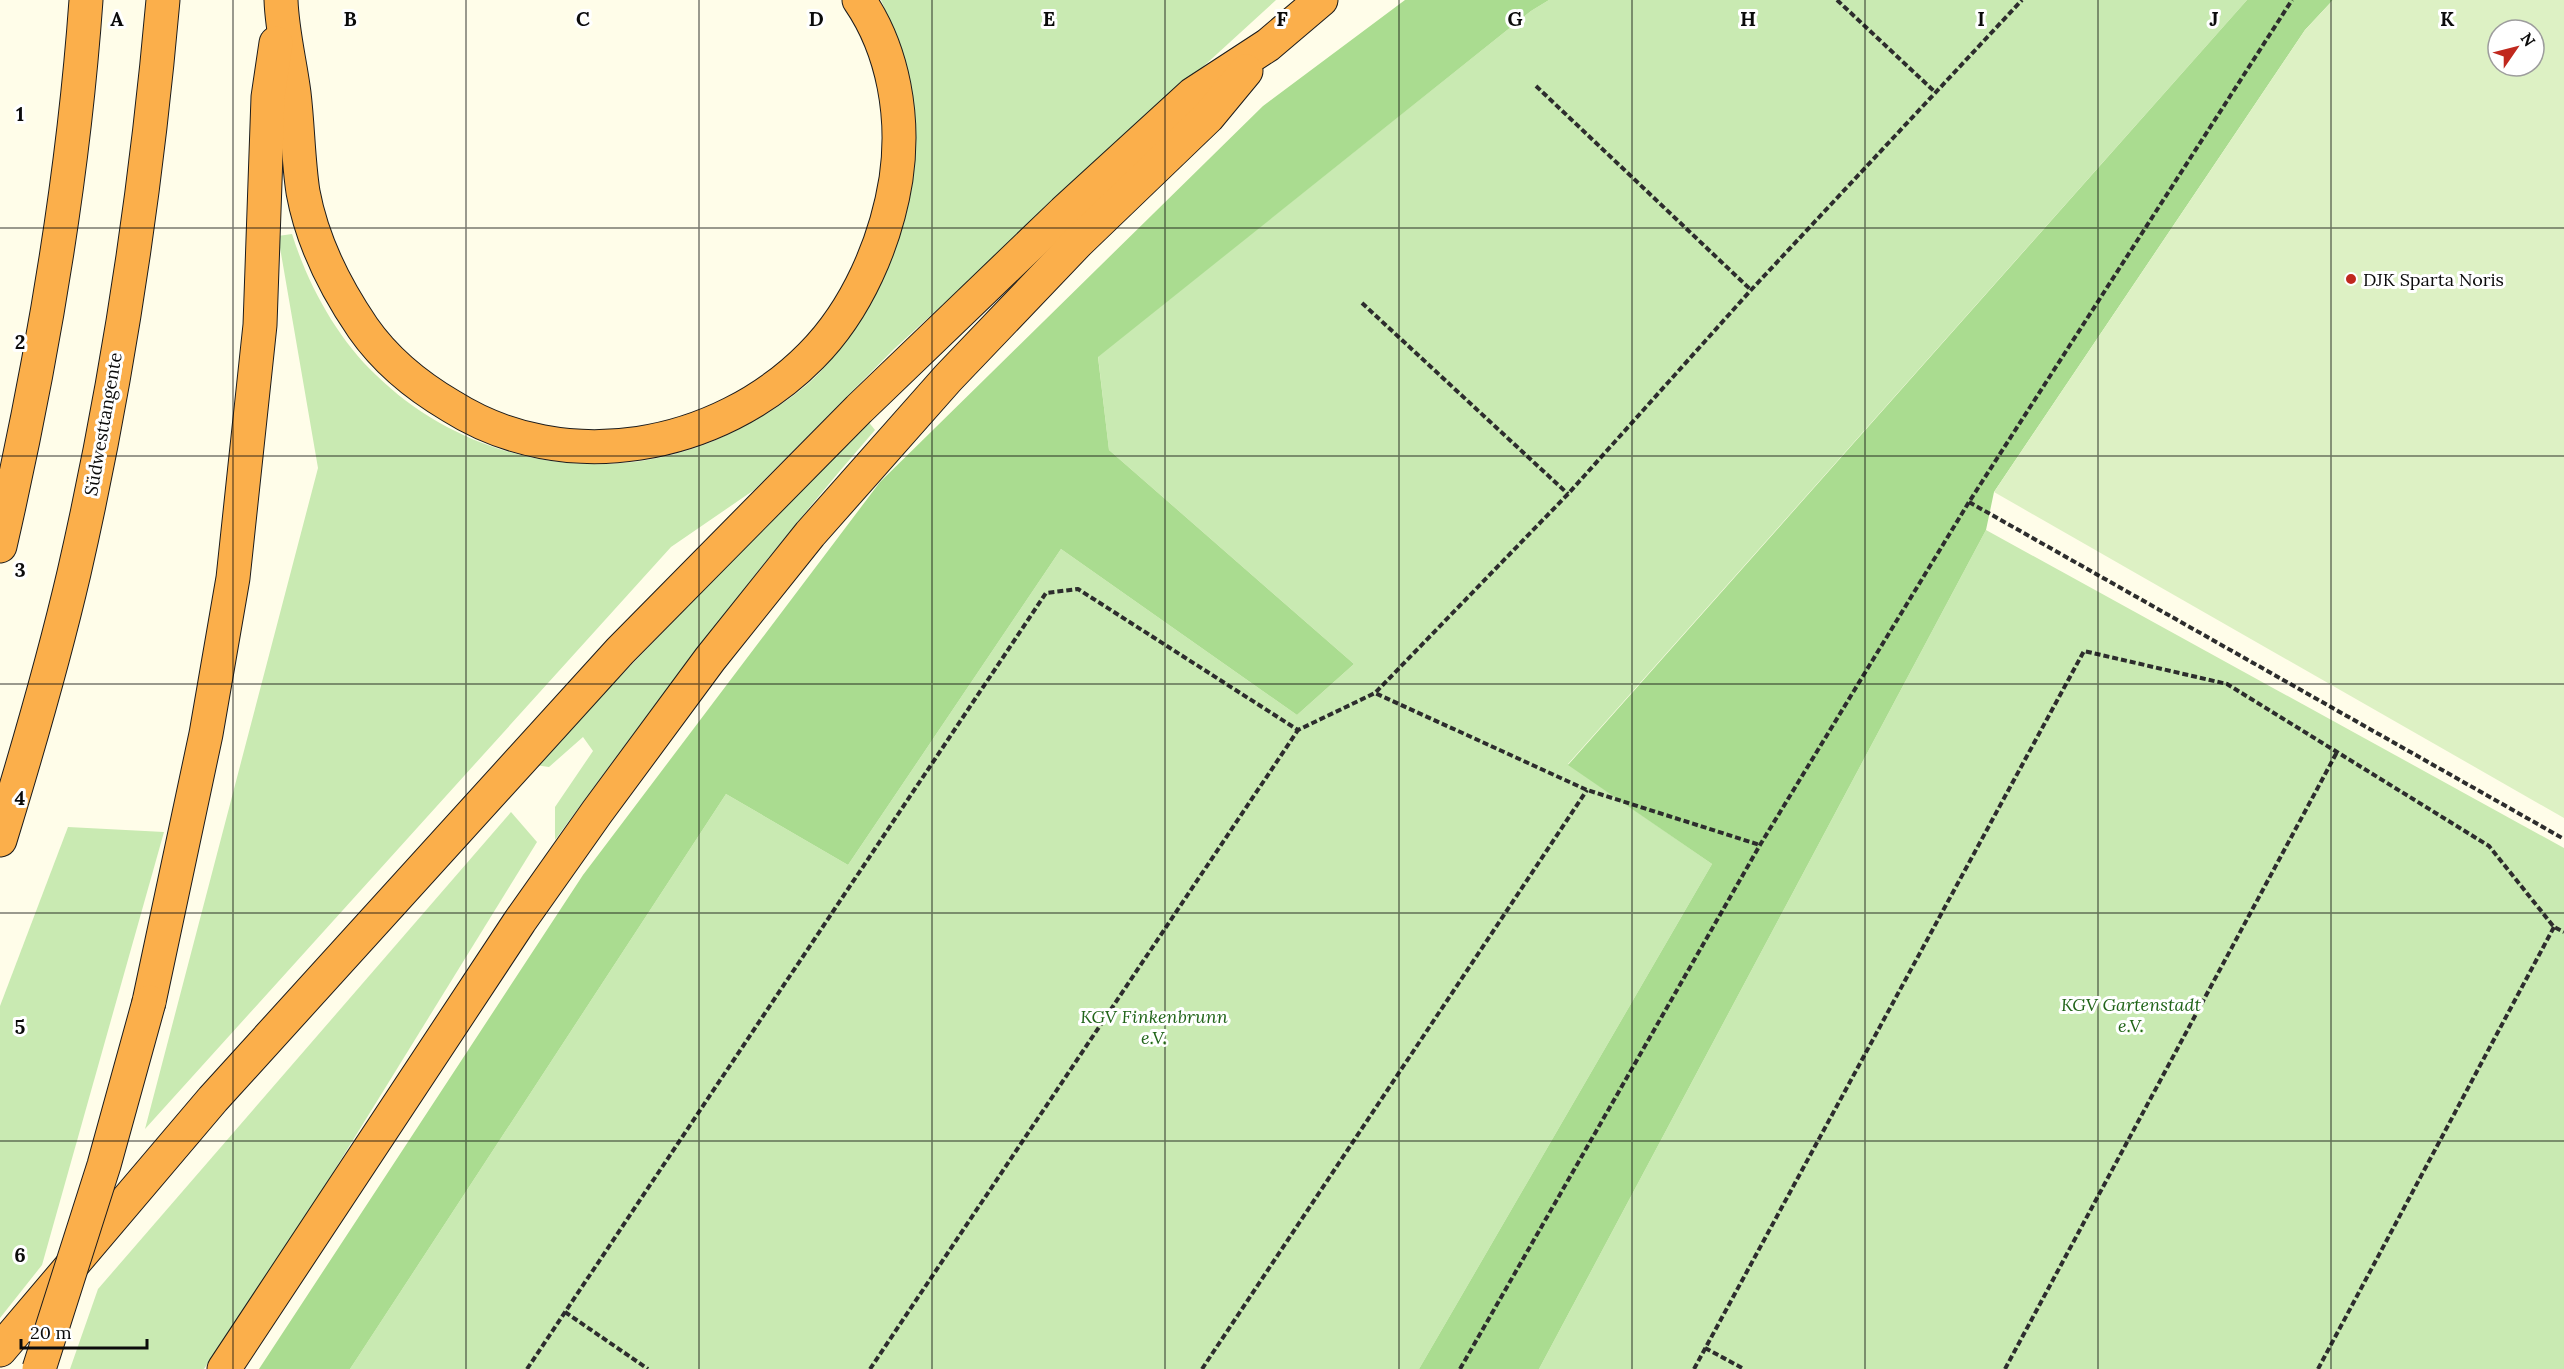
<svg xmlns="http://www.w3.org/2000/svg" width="2564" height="1369" font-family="Lora,serif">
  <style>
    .green { fill: #c9eab2 }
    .forest { fill: #aadc90 }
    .pitch { fill: #ddf1c4; fill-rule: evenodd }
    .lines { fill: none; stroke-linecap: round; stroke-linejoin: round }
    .highway-casing { stroke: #1c1c1c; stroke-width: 35 }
    .path { stroke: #2d2d2d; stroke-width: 4; stroke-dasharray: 6 3; stroke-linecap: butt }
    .highway { stroke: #fbaf4b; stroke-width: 33 }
    .highway-bridge-casing { stroke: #1c1c1c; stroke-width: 35; stroke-linecap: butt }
    .highway-bridge { stroke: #fbaf4b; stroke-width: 33 }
    .grid { fill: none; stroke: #0b0b0b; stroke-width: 1.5; stroke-opacity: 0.55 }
    .poi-dot { fill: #c0281e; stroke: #fff; stroke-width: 2 }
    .labels { text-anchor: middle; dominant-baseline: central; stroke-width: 6; stroke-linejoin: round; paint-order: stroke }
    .poi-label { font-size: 18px; fill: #0b0b0b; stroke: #fff; text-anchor: start }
    .street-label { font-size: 18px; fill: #0b0b0b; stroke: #fff }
    .park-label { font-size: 18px; font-style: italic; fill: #216519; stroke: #fff }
    .grid-label { font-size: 20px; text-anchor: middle; font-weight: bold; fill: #0b0b0b; stroke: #fff; stroke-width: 6; stroke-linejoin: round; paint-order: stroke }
  </style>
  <rect width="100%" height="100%" fill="#fffde9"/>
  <g class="green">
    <path d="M881,0H1276L894,349L754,490L671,547L145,1129L318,468L278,236L292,234C308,285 337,338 376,375C469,466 614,491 731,433C763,417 797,397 822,370C848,342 867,310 883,277C929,180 924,97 881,0Z"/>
    <path d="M1549,0H2247L1568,764L1712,864L1419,1369H350L726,794L848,865L1061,549L1297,715L1354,664L1109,450L1098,356L1531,11Z"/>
    <path d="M867,420L875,430C761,561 657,700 555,840V807L593,751L583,737L549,767L535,765Z"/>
    <path d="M1986,530L2564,848V1369H1539Z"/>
    <path d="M511,812L537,842L316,1200L204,1369H70L98,1289Z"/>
    <path d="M68,827L164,832L42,1265L0,1318V1006Z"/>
  </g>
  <g class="forest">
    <path d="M1405,0H1549L1531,11L1098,357L1109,450L1354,664L1297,715L1061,549L848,865L726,794L350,1369H259L583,875L880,482L1263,106Z"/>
    <path d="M2247,0H2333L2305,30L1994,492L1986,530L1539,1369H1419L1712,864L1568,765Z"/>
  </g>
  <path class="pitch" d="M2333,0H2564V818L1994,492L2305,30ZM2498,30H2534V66H2498Z"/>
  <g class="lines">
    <defs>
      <g id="highway">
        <path d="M281,0C282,31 290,62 294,93C298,126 298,159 303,192C312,241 335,287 363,328C386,361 417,386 451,406C565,478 718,450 811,356C857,310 886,242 896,179C905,118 894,51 859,0"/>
        <path d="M0,546C41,367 73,183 86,0"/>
        <path d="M0,840C27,752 53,663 74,573C117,385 146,192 163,0"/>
        <path d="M149,1002L206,734L233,578L260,325L268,97L276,43"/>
        <path d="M0,1350L213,1099L620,651L859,409L1064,212L1193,94L1268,45L1321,0"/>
        <path d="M224,1369L520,921L597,812L710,659L810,534L948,378L1078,242L1208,117L1246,71"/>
      </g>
    </defs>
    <use href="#highway" class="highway-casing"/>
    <g class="path">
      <path d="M1837,0L1935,92"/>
      <path d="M1536,86L1751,290"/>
      <path d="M1362,303L1568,494"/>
      <path d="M1969,502L2564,839"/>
      <path d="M1376,692L1568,494L1751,290L2022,0"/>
      <path d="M565,1312L648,1369"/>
      <path d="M1705,1348L1744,1369"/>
      <path d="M527,1369L1046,593L1078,589L1298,730L1375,693L1587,790L1760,845"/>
      <path d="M870,1369L1298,730"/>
      <path d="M1202,1369L1587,790"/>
      <path d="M1460,1369L1760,845L1969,502L2292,0"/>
      <path d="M1694,1369L2084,651L2227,684L2489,846L2554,927L2564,932"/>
      <path d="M2005,1369L2337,752"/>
      <path d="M2318,1369L2554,927"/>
    </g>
    <use href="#highway" class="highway"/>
    <defs>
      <path id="highway-bridge" d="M39,1369L104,1165L149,1002"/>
    </defs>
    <use href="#highway-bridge" class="highway-bridge-casing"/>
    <use href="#highway-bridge" class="highway-bridge"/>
  </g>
  <path class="grid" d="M233,0V1369M466,0V1369M699,0V1369M932,0V1369M1165,0V1369M1399,0V1369M1632,0V1369M1865,0V1369M2098,0V1369M2331,0V1369M0,228H2564M0,456H2564M0,684H2564M0,913H2564M0,1141H2564"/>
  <circle class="poi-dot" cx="2351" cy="279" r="6"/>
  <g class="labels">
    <g class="poi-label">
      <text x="2363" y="279">DJK Sparta Noris</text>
    </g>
    <g class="street-label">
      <text transform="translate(103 424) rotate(-80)">Südwesttangente</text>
    </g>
    <g class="park-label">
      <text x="2131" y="1004">KGV Gartenstadt<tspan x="2131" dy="21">e.V.</tspan></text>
      <text x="1154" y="1016">KGV Finkenbrunn<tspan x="1154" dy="21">e.V.</tspan></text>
    </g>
  </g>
  <g class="grid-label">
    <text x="117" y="26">A</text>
    <text x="350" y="26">B</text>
    <text x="583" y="26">C</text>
    <text x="816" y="26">D</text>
    <text x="1049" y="26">E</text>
    <text x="1282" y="26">F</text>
    <text x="1515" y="26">G</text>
    <text x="1748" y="26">H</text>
    <text x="1981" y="26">I</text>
    <text x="2214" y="26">J</text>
    <text x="2447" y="26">K</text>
    <text x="20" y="121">1</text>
    <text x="20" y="349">2</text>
    <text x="20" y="577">3</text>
    <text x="20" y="805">4</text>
    <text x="20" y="1034">5</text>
    <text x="20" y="1262">6</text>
  </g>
  <g transform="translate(2516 48) rotate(55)"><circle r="28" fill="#ffffff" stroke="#9d9d9d" stroke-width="1.5"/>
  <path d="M0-4.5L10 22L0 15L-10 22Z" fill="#c0281e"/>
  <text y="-9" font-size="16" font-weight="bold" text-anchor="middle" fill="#0b0b0b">N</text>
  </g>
  <path d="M21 1339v9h126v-9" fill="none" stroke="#0b0b0b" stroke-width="3"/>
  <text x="30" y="1339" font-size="18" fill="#0b0b0b" stroke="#ffffff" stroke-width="4.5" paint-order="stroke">20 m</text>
</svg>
